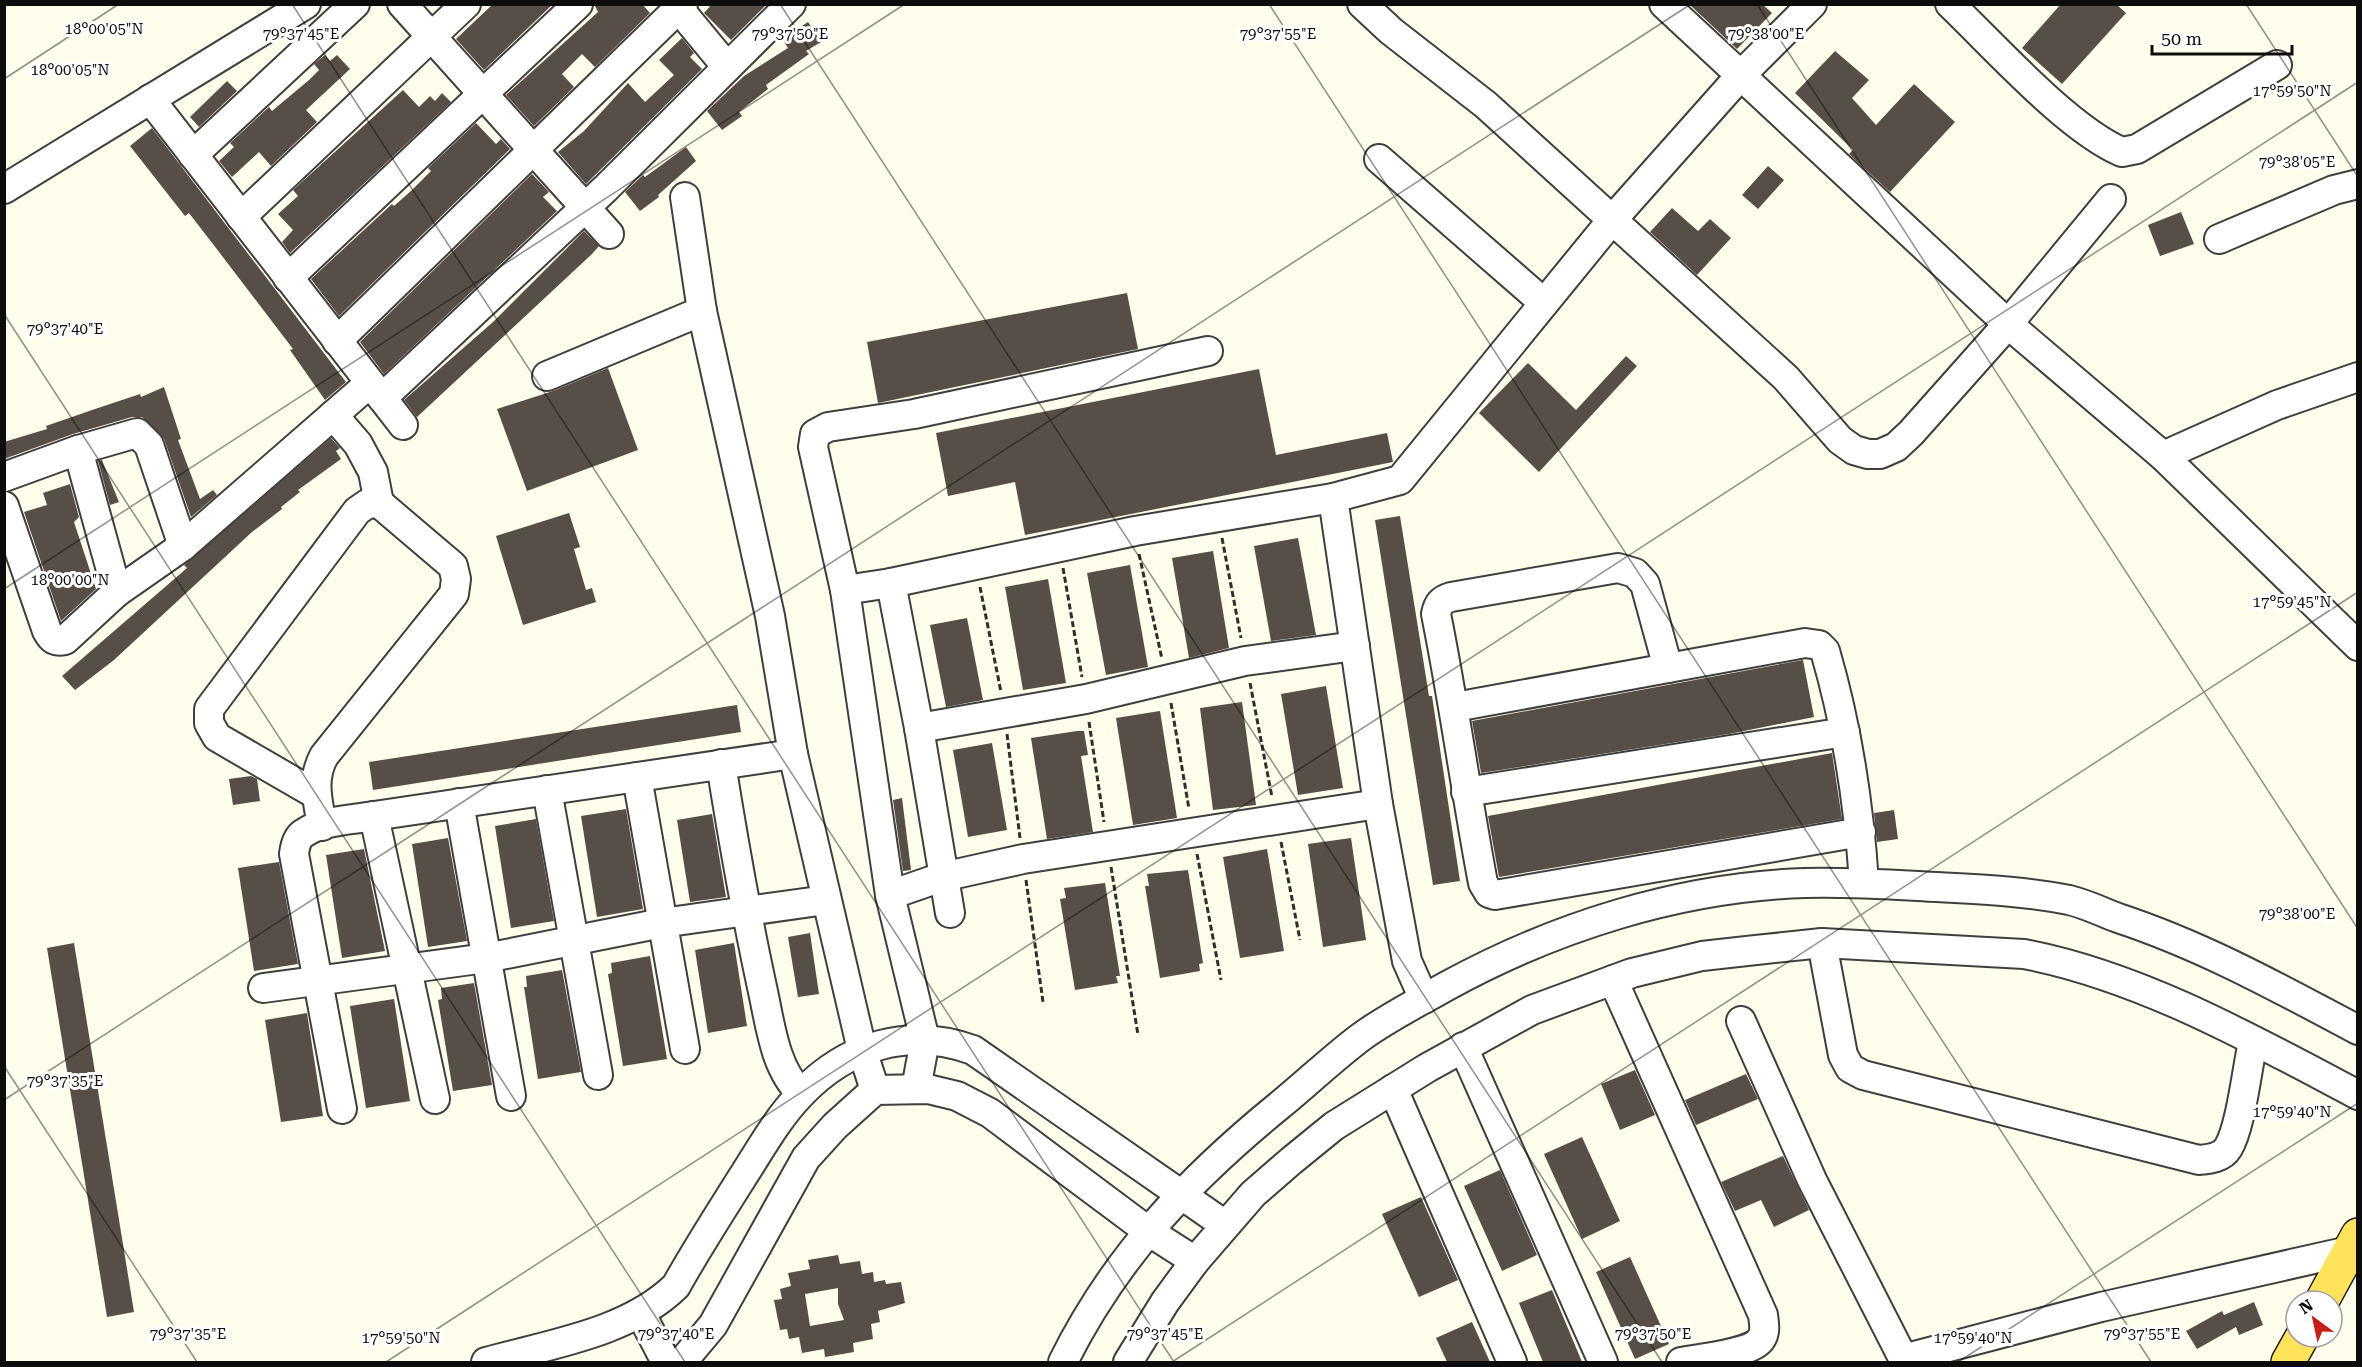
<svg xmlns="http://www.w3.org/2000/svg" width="2362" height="1367" font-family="'Roboto Serif',serif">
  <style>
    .building { fill: #564e47; fill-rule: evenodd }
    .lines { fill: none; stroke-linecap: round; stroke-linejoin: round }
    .minor-casing { stroke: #3f3f3f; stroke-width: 32 }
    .major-casing { stroke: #1d1d1d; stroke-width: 36 }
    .path { stroke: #2e2e2e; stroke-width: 3; stroke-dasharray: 6 3; stroke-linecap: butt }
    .minor { stroke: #fff; stroke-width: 28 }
    .major { stroke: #ffe45b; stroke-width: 33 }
    .ticks { fill: none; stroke: #0c0c0c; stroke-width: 1.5; stroke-opacity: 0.45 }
    .ticks-label { font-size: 15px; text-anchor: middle; fill: #0c0c0c; stroke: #fff; stroke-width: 6; stroke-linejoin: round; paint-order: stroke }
  </style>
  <rect width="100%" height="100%" fill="#fffdeb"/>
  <g class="building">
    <path d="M493,4H553L484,70L456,39Z"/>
    <path d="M594,4H642L650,13L595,67L582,54L562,74L574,87L534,126L506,95L598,12Z"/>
    <path d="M712,4H767L731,40L704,13Z"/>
    <path d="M1689,4H1762L1772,13L1737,49Z"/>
    <path d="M2061,4H2116L2126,13L2062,84L2022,48Z"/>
    <path d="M808,22L821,42L806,51L809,54L766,85L768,89L739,112L742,116L722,130L707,111L744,76L788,48L782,39Z"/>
    <path d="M682,38L694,53L690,57L702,69L586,184L558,152L584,131L628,83L645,102L674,75L659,60Z"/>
    <path d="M1835,51L1869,80L1852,98L1876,125L1914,84L1955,122L1890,192L1849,154L1853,150L1795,93Z"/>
    <path d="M325,55L330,61L337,55L350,69L306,110L317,122L271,166L259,152L232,177L219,161L234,147L230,143L269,107L272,111L309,80L319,70L314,64Z"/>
    <path d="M227,81L237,91L199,127L190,117Z"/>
    <path d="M403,90L419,107L430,96L435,101L442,93L451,102L290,253L282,242L293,230L278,214L298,196L293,190Z"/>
    <path d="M476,123L496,144L501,139L510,149L339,316L311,279L392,204L394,206L412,190L431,171L428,168Z"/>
    <path d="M152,128L346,382L325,400L290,350L293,349L216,248L189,213L185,216L130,146Z"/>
    <path d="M686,147L696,161L658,195L659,197L640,211L625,192L643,175L645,177Z"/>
    <path d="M1768,166L1784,180L1758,209L1742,195Z"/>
    <path d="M532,174L549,192L543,197L557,211L384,374L360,342Z"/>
    <path d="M1672,208L1698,231L1710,219L1731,238L1697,275L1650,232Z"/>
    <path d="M2181,212L2194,244L2160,256L2148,225Z"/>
    <path d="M584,231L599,246L592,254L417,417L404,400L493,322Z"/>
    <path d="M1127,293L1138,349L878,403L867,342Z"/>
    <path d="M1626,356L1637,366L1539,472L1479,413L1528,363L1576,410Z"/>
    <path d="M608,368L638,450L527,491L497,409L553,391Z"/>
    <path d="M1259,369L1276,455L1387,433L1393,462L1025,535L1015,482L948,496L936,433Z"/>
    <path d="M164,387L181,439L178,440L200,499L213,490L217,495L191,517L164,439L142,417H132L73,434L4,459V442L47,429L46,426L95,409L140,394L141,397Z"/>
    <path d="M331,438L340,448L336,451L341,459L298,490L300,492L281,507L282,509L252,532L114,660L75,690L62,676L187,568L184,565Z"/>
    <path d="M102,460L119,502L110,505L98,461Z"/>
    <path d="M70,484L79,517L74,522L96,589L61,621L24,512L47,505L43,493Z"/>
    <path d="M569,513L580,547L574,549L586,590L592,588L596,602L523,625L496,536Z"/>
    <path d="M1400,516L1429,696H1432L1460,881L1433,885L1375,520Z"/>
    <path d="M1298,538L1316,635L1271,641L1254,546Z"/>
    <path d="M1213,551L1229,648L1189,658L1172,558Z"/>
    <path d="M1130,565L1148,667L1106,675L1087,573Z"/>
    <path d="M1048,579L1066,683L1023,690L1005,587Z"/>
    <path d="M967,618L983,700L946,707L930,625Z"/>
    <path d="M1803,660L1814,717L1729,734L1481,773L1472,721Z"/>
    <path d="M1326,686L1343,788L1298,795L1281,694Z"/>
    <path d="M1242,702L1256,805L1213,810L1200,708Z"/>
    <path d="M737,705L741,732L373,790L369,762Z"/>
    <path d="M1160,711L1177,818L1133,825L1116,718Z"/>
    <path d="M1077,731H1084L1088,755L1081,756L1093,832L1047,839L1031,738Z"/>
    <path d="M992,743L1007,830L968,837L953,750Z"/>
    <path d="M1832,753L1842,819L1499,877L1488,816Z"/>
    <path d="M251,776L257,779L260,801L233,805L229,779Z"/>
    <path d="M902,798L911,870L903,871L893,800Z"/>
    <path d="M626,809L643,909L597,917L581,816Z"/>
    <path d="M1894,810L1898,839L1877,842L1874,813Z"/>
    <path d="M712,814L726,897L690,902L677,820Z"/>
    <path d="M536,819L554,921L511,928L495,826Z"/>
    <path d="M448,838L467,941L428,947L412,844Z"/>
    <path d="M1351,838L1366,940L1323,947L1308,844Z"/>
    <path d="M364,849L385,951L342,958L326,855Z"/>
    <path d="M1267,849L1284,951L1240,958L1223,857Z"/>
    <path d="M279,862L298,964L254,971L238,868Z"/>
    <path d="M1188,870L1203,963L1199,964L1200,971L1160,978L1145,886H1149L1147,874Z"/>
    <path d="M1105,883L1120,976H1116L1118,983L1075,990L1060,899L1066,898L1064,888Z"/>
    <path d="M810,933L819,994L798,997L788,937Z"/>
    <path d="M74,943L134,1312L107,1317L47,948Z"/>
    <path d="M734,943L747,1026L708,1033L695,950Z"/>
    <path d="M650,956L667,1059L623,1066L608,974L612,973L611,963Z"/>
    <path d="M562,970L581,1072L538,1079L524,987H527L526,976Z"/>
    <path d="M474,983L492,1085L453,1091L438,1000L442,999L441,988Z"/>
    <path d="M394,999L410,1101L366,1108L350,1006Z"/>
    <path d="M307,1013L323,1116L281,1122L265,1020Z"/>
    <path d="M1635,1070L1655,1115L1620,1130L1601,1084Z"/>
    <path d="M1746,1074L1758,1099L1696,1125L1685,1100Z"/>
    <path d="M1582,1137L1620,1221L1582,1239L1544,1154Z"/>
    <path d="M1783,1156L1809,1210L1774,1227L1761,1200L1735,1211L1721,1182Z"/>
    <path d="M1500,1170L1537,1255L1502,1271L1464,1186Z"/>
    <path d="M1421,1197L1458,1280L1419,1297L1382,1214Z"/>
    <path d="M838,1255L840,1264L860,1261L862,1274L873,1272L874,1282L885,1280L886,1284L901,1282L905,1303L878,1311L880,1322L871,1324L873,1339L853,1343L854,1352L825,1357L824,1349L802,1353L799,1337L789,1339L787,1329L780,1330L774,1300L782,1299L780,1289L791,1286L788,1273L810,1269L808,1260ZM838,1288V1304L844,1320L810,1326L805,1294Z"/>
    <path d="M1630,1257L1669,1344L1635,1359L1596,1272Z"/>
    <path d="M1552,1290L1582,1362H1543L1519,1303Z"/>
    <path d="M2254,1302L2263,1325L2239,1335L2236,1327L2197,1349L2186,1331L2222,1311L2224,1315Z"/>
    <path d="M1472,1322L1490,1362H1447L1436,1338Z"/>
  </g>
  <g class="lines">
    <defs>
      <g id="minor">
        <path d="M402,4L609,234"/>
        <path d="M675,4L727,67"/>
        <path d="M1362,4L1391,31L1486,105L1786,378L1840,440L1854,450L1868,454H1880L1896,447L1911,433L2008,324L2111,199"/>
        <path d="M1664,4L2008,324L2163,456L2358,646"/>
        <path d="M1950,4C1995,47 2068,129 2122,152L2137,149L2277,65"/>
        <path d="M150,99L403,425"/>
        <path d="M193,155L355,4"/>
        <path d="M1379,159L1544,303"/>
        <path d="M4,189L306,4"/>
        <path d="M685,197L702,311L770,616L793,754L862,1050L875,1090"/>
        <path d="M241,217L466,4"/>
        <path d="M2219,239L2334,190L2358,184"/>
        <path d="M288,278L578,4"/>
        <path d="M337,341L683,4"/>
        <path d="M547,376L702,311"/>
        <path d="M382,398L606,188L791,4"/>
        <path d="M333,415L358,444L373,472L379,503"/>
        <path d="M78,450L117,592"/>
        <path d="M2163,456L2277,405L2358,377"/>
        <path d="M4,477L78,450L137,433L149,445L183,546"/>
        <path d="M1333,498L1378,804L1407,961L1424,999"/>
        <path d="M4,506L47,631C52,640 55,642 65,640L117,592L183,546L370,383"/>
        <path d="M891,583L919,728L950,913"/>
        <path d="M845,590L891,583L1135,531L1333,498L1400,480L1612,220L1741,75L1812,4"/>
        <path d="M1668,668L1645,584L1635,573L1618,568L1451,597C1441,600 1438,604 1436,614C1454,703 1466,793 1483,883L1489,893L1495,895L1861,832"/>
        <path d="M1455,707L1805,643L1819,645L1825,651C1847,726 1859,805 1864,883"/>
        <path d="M919,728L1086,699L1245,661L1355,646"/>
        <path d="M721,764C733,839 746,913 762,987C770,1022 774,1068 801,1093"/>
        <path d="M637,777L685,1049"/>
        <path d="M547,790L598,1075"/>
        <path d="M1466,792L1845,732"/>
        <path d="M317,795L217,737L209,723V709L357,511L367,504L379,503L453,566L456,579L454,594L324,756C311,780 318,801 322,826"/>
        <path d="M459,803L511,1096"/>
        <path d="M374,816L435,1099"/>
        <path d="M890,895L942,877L1023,859L1378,804"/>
        <path d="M1822,943L1843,1055L1850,1068L1863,1075L2199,1160C2209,1159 2222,1158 2228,1148C2241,1127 2247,1068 2253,1042"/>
        <path d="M1613,980L1763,1315C1764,1323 1766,1332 1761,1339C1753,1353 1698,1359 1681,1362"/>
        <path d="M263,988L486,958L662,923L826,900"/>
        <path d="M1741,1021L1812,1180L1905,1362"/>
        <path d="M1463,1047L1603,1362"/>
        <path d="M916,1089L925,1040L890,895L845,590L813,447L815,434L828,427L914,414L1208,351"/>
        <path d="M1393,1089L1512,1362"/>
        <path d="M342,1109L294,854C295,846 297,837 304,833C322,820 353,820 374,816L793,754"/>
        <path d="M641,1314L666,1362"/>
        <path d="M1903,1359L2101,1307L2349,1251"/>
        <path d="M486,1362C550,1344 628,1333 676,1286C696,1250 718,1216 740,1181C759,1152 776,1120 800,1095C847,1045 909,1027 973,1050L1225,1225"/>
        <path d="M682,1362L713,1325L806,1158L835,1126L875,1090L928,1089L957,1096L990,1113L1148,1231L1195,1261"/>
        <path d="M1063,1362C1115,1257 1189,1179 1280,1105C1307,1083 1333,1058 1361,1037C1387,1018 1417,1003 1445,987C1554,927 1680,887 1805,883C1843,882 1881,884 1918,886C1969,889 2019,890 2069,900C2086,904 2102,912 2118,918C2203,946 2279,988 2358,1030"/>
        <path d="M1128,1362L1165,1302L1195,1261L1253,1194L1291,1161L1334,1126L1427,1068L1532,1010L1632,973L1702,956L1756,950L1822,943L2024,954C2140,976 2254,1040 2358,1095"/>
      </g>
      <g id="major">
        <path d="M2322,1301L2358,1235"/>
        <path d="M2288,1362L2302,1337"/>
      </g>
    </defs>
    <use href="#minor" class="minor-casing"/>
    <use href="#major" class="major-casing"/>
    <g class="path">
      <path d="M1222,538L1241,638"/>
      <path d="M1139,554L1162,659"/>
      <path d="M1063,568L1082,677"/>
      <path d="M980,587L1001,692"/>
      <path d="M1250,683L1272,797"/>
      <path d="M1171,703L1189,809"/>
      <path d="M1089,722L1104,822"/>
      <path d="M1007,734L1020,838"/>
      <path d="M1281,842L1300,940"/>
      <path d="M1197,854L1221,980"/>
      <path d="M1111,867L1138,1035"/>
      <path d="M1026,880L1043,1002"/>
    </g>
    <use href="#minor" class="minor"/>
    <use href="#major" class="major"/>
  </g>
  <path class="ticks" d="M292,4L1174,1362M780,4L1662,1362M1269,4L2151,1362M1757,4L2358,929M2246,4L2358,177M4,79L119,4M4,314L685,1362M4,589L905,4M4,1066L197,1362M4,1100L1691,4M386,1362L2358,82M1172,1362L2358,592M1958,1362L2358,1103"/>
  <g class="ticks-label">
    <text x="104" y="34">18°00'05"N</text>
    <text x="301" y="39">79°37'45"E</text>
    <text x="790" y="39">79°37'50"E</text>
    <text x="1278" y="39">79°37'55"E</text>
    <text x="1766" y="39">79°38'00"E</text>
    <text x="70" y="75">18°00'05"N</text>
    <text x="2292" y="96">17°59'50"N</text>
    <text x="2297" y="167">79°38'05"E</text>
    <text x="65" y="334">79°37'40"E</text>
    <text x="70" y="585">18°00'00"N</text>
    <text x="2292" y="607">17°59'45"N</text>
    <text x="2297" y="919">79°38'00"E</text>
    <text x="65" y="1086">79°37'35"E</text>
    <text x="2292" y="1117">17°59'40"N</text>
    <text x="188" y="1339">79°37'35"E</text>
    <text x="676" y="1339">79°37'40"E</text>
    <text x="1165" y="1339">79°37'45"E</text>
    <text x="1653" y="1339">79°37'50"E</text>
    <text x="2142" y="1339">79°37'55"E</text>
    <text x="401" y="1343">17°59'50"N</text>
    <text x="1973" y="1343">17°59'40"N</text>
  </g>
  <rect width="2362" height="1367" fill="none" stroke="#0c0c0c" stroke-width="12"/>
  <g transform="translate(2314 1319) rotate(327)"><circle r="28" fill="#ffffff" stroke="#9e9e9e" stroke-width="1.5"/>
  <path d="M0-4.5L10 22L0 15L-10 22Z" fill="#c81e18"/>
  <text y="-9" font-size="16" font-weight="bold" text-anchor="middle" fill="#0c0c0c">N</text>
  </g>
  <path d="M2152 45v9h140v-9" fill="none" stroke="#0c0c0c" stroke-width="3"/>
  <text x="2161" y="45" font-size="18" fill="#0c0c0c" stroke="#ffffff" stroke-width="4.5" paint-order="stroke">50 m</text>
</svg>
